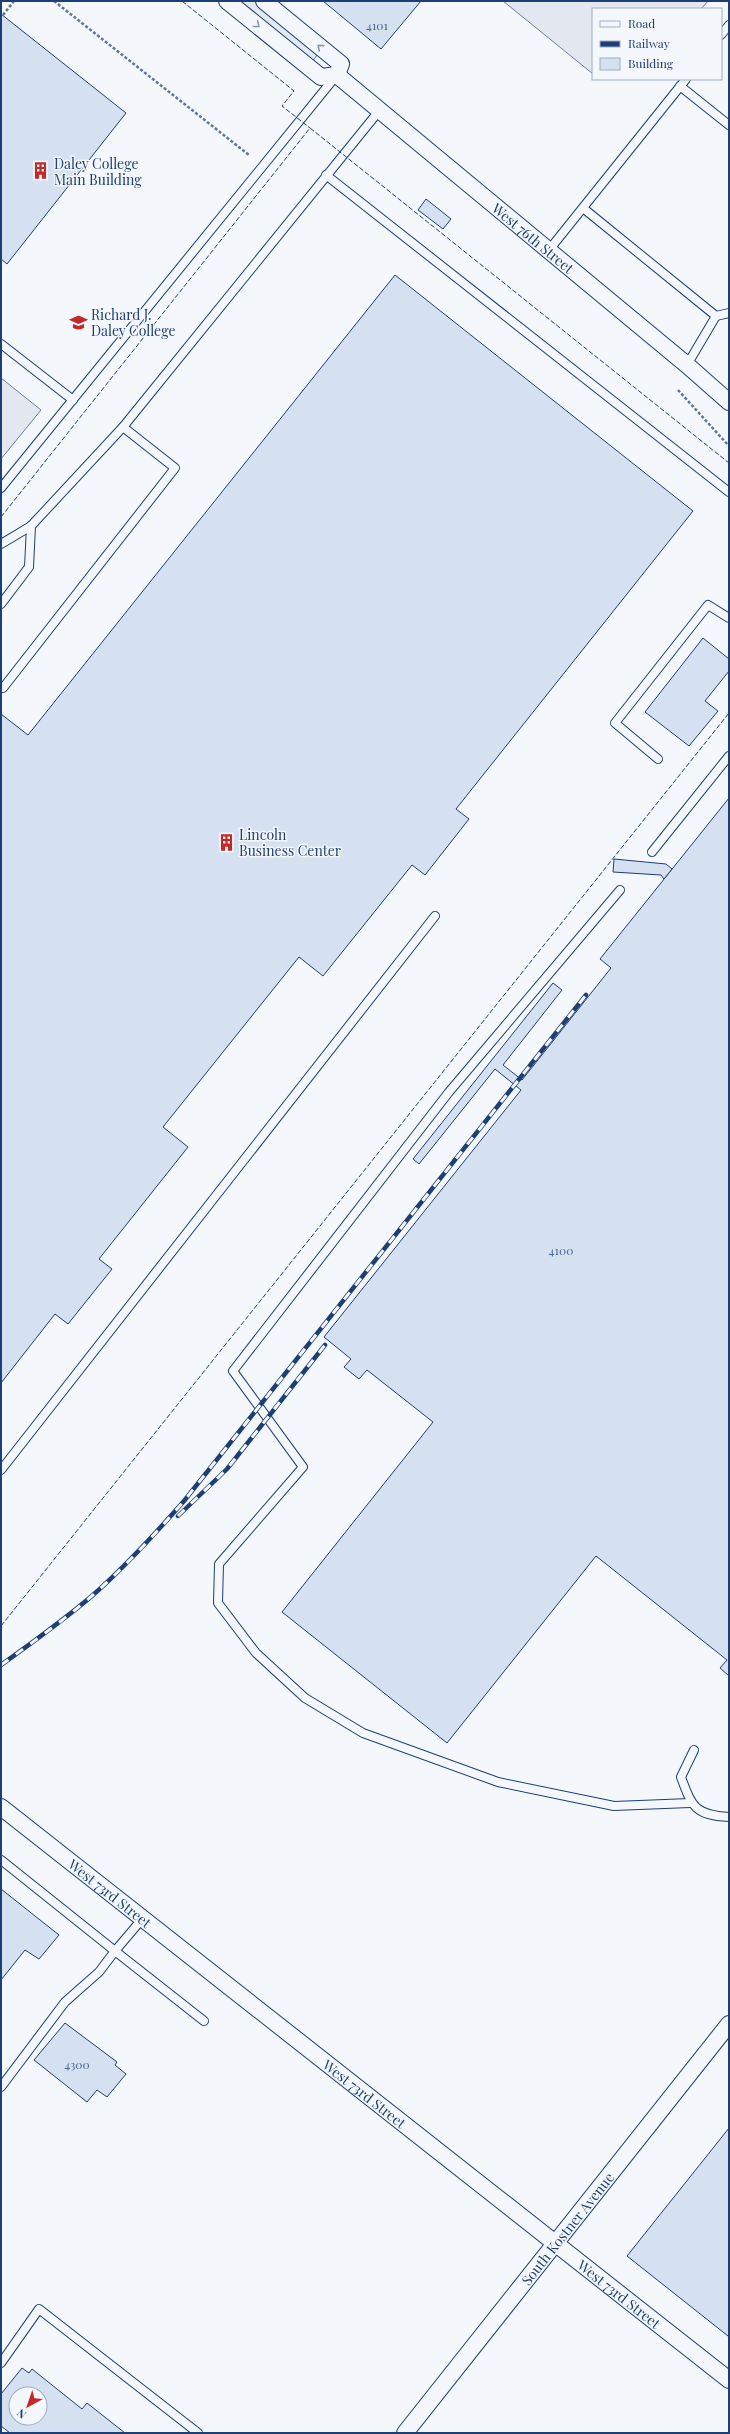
<svg xmlns="http://www.w3.org/2000/svg" width="730" height="2434" font-family="'Playfair Display',serif">
  <style>
    .green { fill: #e3e9f0; stroke: #687fa3 }
    .parking { fill: #e3e8f0; stroke: #687fa3 }
    .building { fill: #d5e0f0; stroke: #1d3f73; fill-rule: evenodd }
    .lines { fill: none; stroke-linecap: round; stroke-linejoin: round }
    .lane-casing { stroke: #1d3f73; stroke-width: 10 }
    .street-casing { stroke: #1d3f73; stroke-width: 18 }
    .path { stroke: #5e769c; stroke-width: 2.5; stroke-dasharray: 3 2; stroke-linecap: butt }
    .lane { stroke: #f4f7fb; stroke-width: 8 }
    .street { stroke: #f4f7fb; stroke-width: 16 }
    .rail-casing { stroke: #1d3f73; stroke-width: 4.5 }
    .rail { stroke: #f4f7fb; stroke-width: 3; stroke-dasharray: 9; stroke-linecap: butt }
    .fence { stroke: #1d3f73; stroke-width: 1; stroke-dasharray: 5 2; stroke-linecap: butt }
    .oneway { stroke: #889bb7 }
    .labels { text-anchor: middle; dominant-baseline: central; stroke-width: 3; stroke-linejoin: round; paint-order: stroke }
    .number-label { font-size: 12px; fill: #4b6792 }
    .poi-label { font-size: 14px; fill: #1d3f73; stroke: #f4f7fb; text-anchor: start }
    .street-label { font-size: 14px; fill: #1d3f73; stroke: #f4f7fb }
  </style>
  <rect width="100%" height="100%" fill="#f4f7fb"/>
  <path class="green" d="M238,1H254L319,52L313,61Z"/>
  <g class="parking">
    <path d="M503,1H708L701,9H593V74Z"/>
    <path d="M1,378L41,410L1,459Z"/>
  </g>
  <g class="building">
    <path d="M323,1H421L381,49Z"/>
    <path d="M1,14L126,113L7,264L1,259Z"/>
    <path d="M426,199L451,219L443,229L418,210Z"/>
    <path d="M395,275L693,511L456,809L469,819L425,875L412,865L323,976L299,957L163,1127L188,1147L99,1259L112,1269L68,1324L55,1314L1,1383V714L28,735Z"/>
    <path d="M703,638L729,659V671L705,701L718,711L689,746L645,712Z"/>
    <path d="M729,798V1676L720,1668L727,1660L596,1556L447,1743L282,1612L433,1422L367,1370L359,1379L344,1367L351,1359L324,1337L521,1090L495,1069L419,1164L413,1159L553,983L562,990L503,1065L522,1080L611,968L600,959Z"/>
    <path d="M614,859L666,864L672,869L664,879L661,875L613,872Z"/>
    <path d="M1,1889L59,1935L39,1959L25,1950L1,1980Z"/>
    <path d="M65,2023L117,2062L115,2065L126,2074L107,2097L97,2090L87,2102L34,2060Z"/>
    <path d="M729,2128V2336H728L627,2256Z"/>
    <path d="M22,2368L29,2373L32,2369L82,2409L87,2403L125,2433H10L1,2426V2394ZM16,2394H40V2418H16Z"/>
  </g>
  <g class="lines">
    <defs>
      <g id="lane">
        <path d="M721,35L729,25"/>
        <path d="M680,86L729,125"/>
        <path d="M326,175L729,492"/>
        <path d="M583,208L716,316L687,365"/>
        <path d="M549,250L686,79"/>
        <path d="M716,316L729,313"/>
        <path d="M1,344L73,400"/>
        <path d="M1,488L336,76"/>
        <path d="M1,544L31,526L123,427"/>
        <path d="M1,604L29,567L31,526"/>
        <path d="M3,688L175,468L123,427L379,111"/>
        <path d="M658,759L615,723L708,605L729,618"/>
        <path d="M652,852L729,756"/>
        <path d="M620,890L449,1092L233,1371L303,1467L219,1564L218,1603L256,1653L305,1698L363,1733L498,1782L614,1806L690,1803"/>
        <path d="M1,1470L435,916"/>
        <path d="M694,1750L681,1777C692,1807 695,1815 729,1817"/>
        <path d="M1,1860L115,1951L99,1972L65,2002L1,2087"/>
        <path d="M143,1918L115,1951L204,2021"/>
        <path d="M1,2363L39,2309L198,2433"/>
      </g>
      <g id="street">
        <path id="s1" d="M227,1L321,77L337,75L687,365L729,402"/>
        <path d="M264,1L341,64L337,75"/>
        <path id="s2" d="M1,1807L729,2380"/>
        <path id="s3" d="M405,2433L729,2024"/>
      </g>
    </defs>
    <use href="#lane" class="lane-casing"/>
    <use href="#street" class="street-casing"/>
    <g class="path">
      <path d="M54,1L249,155"/>
      <path d="M3,15L14,1"/>
      <path d="M678,390L729,446"/>
    </g>
    <use href="#lane" class="lane"/>
    <use href="#street" class="street"/>
    <defs>
      <g id="rail">
        <path d="M178,1516L227,1469L325,1345"/>
        <path d="M1,1665C33,1642 64,1620 93,1595C126,1566 155,1534 184,1501L586,995"/>
      </g>
    </defs>
    <use href="#rail" class="rail-casing"/>
    <use href="#rail" class="rail"/>
    <g class="fence">
      <path d="M182,1L294,91L282,106L310,128"/>
      <path d="M1,517L310,128L729,463"/>
      <path d="M1,1626L729,713"/>
    </g>
  </g>
  <defs><path id="oneway-chevron" d="M-2-3.5L2.5 0L-2 3.5" fill="none" stroke-width="1.6" stroke-linecap="round" stroke-linejoin="round"/></defs>
  <g class="oneway">
    <use href="#oneway-chevron" transform="translate(257 25) rotate(39)"/>
    <use href="#oneway-chevron" transform="translate(320 47) rotate(-140)"/>
  </g>
  <defs>
    <symbol id="building-bare" viewBox="-9 -9 18 18"><path d="M-4-6H4V6H1V3H-1V6H-4ZM-2.5-4.3h1.7v1.8h-1.7ZM.8-4.3h1.7v1.8H.8ZM-2.5-1h1.7V.8h-1.7ZM.8-1h1.7V.8H.8Z" fill="#c62828" stroke="#f4f7fb" stroke-width="2.5" paint-order="stroke"/></symbol>
    <symbol id="university-bare" viewBox="-9 -9 18 18"><path d="M0-5L7-2L0 1L-7-2ZM-4 1L0 2.5L4 1V4Q0 6-4 4Z" fill="#c62828" stroke="#f4f7fb" stroke-width="2.5" paint-order="stroke"/></symbol>
  </defs>
  <g fill-rule="evenodd">
    <use href="#building-bare" x="28" y="158" width="25" height="25"/>
    <use href="#university-bare" x="66" y="310" width="25" height="25"/>
    <use href="#building-bare" x="214" y="830" width="25" height="25"/>
  </g>
  <g class="labels">
    <g class="number-label">
      <text x="377" y="25">4101</text>
      <text x="561" y="1250">4100</text>
      <text x="77" y="2064">4300</text>
    </g>
    <g class="poi-label">
      <text x="54" y="163">Daley College<tspan x="54" dy="16">Main Building</tspan></text>
      <text x="91" y="314">Richard J.<tspan x="91" dy="16">Daley College</tspan></text>
      <text x="239" y="834">Lincoln<tspan x="239" dy="16">Business Center</tspan></text>
    </g>
    <g class="street-label">
      <text stroke="none"><textPath href="#s1" startOffset="392">West 76th Street</textPath></text>
      <text stroke="none"><textPath href="#s2" startOffset="139">West 73rd Street</textPath></text>
      <text stroke="none"><textPath href="#s2" startOffset="463">West 73rd Street</textPath></text>
      <text stroke="none"><textPath href="#s3" startOffset="261">South Kostner Avenue</textPath></text>
      <text stroke="none"><textPath href="#s2" startOffset="787">West 73rd Street</textPath></text>
    </g>
  </g>
  <rect width="730" height="2434" fill="none" stroke="#1d3f73" stroke-width="4"/>
  <rect x="592" y="8" width="130" height="72" fill="#f4f7fb" stroke="#9eadc5"/>
  <rect x="600" y="21" width="20" height="6" fill="#f4f7fb" stroke="#9eadc5"/>
  <text x="628" y="28" font-size="12" fill="#1d3f73">Road</text>
  <rect x="600" y="41" width="20" height="6" fill="#1d3f73" stroke="#9eadc5"/>
  <text x="628" y="48" font-size="12" fill="#1d3f73">Railway</text>
  <rect x="600" y="58" width="20" height="12" fill="#d5e0f0" stroke="#9eadc5"/>
  <text x="628" y="68" font-size="12" fill="#1d3f73">Building</text>
  <g transform="translate(28 2406) rotate(220)"><circle r="19" fill="#f4f7fb" stroke="#9eadc5"/>
  <path d="M0-3L7 15L0 10L-7 15Z" fill="#c62828"/>
  <text y="-6" font-size="11" font-weight="bold" text-anchor="middle" fill="#1d3f73">N</text>
  </g>
</svg>
